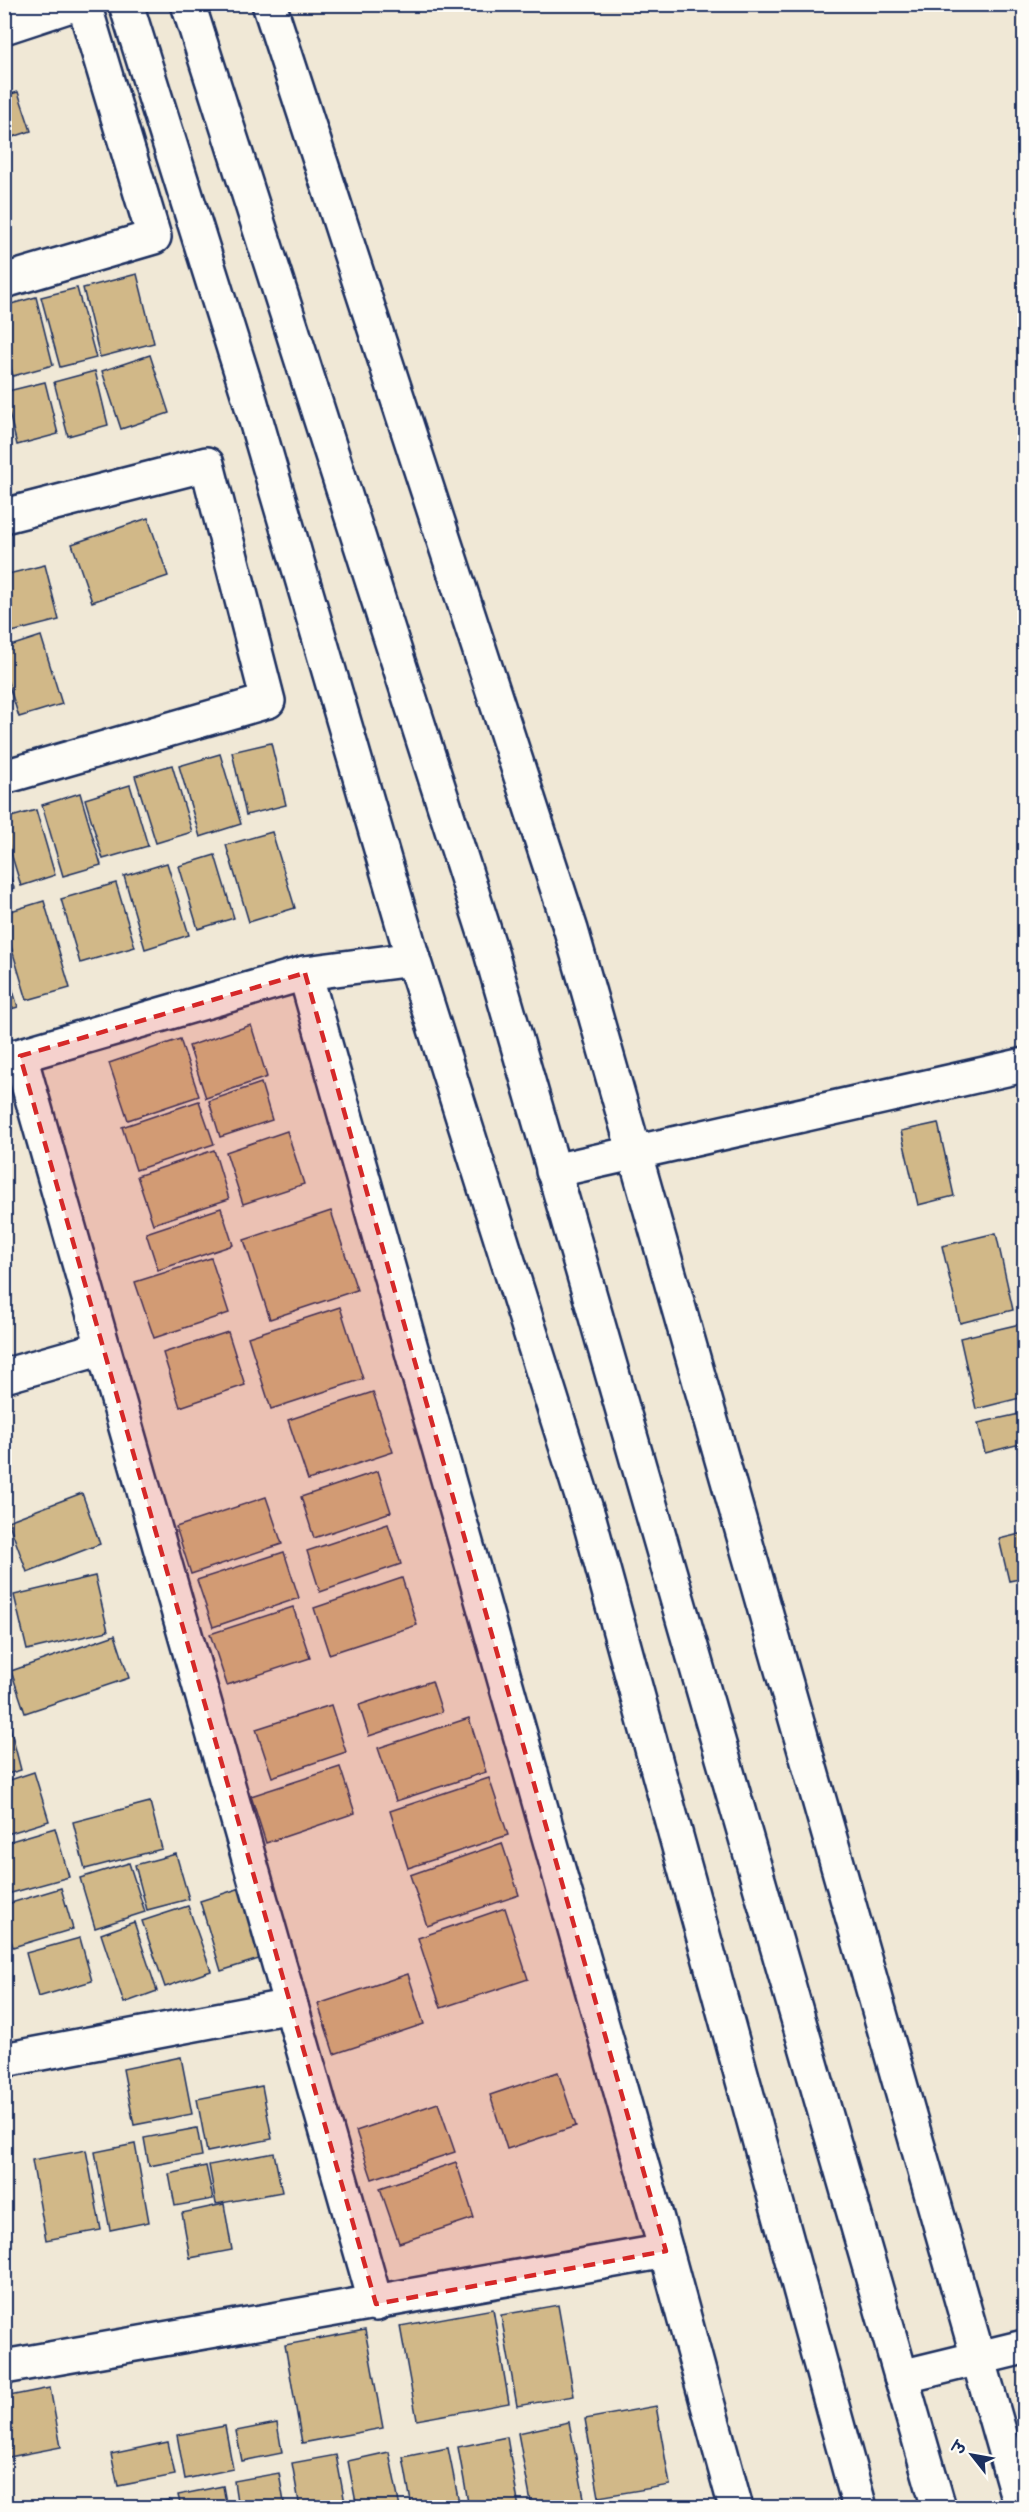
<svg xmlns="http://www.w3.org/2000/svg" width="1029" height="2512" font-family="Itim,'Playpen Sans Deva',sans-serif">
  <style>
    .building { fill: #d1b888; stroke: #1b2f5e; stroke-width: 1.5 }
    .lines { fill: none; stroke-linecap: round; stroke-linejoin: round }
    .minor-casing { stroke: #1b2f5e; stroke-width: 38 }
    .tertiary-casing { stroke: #1b2f5e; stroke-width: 38 }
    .minor { stroke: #fdfcf7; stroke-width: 33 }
    .tertiary { stroke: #fdfcf7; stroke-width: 33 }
    .marked { fill: #d62828; fill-opacity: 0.2; stroke: #d62828; stroke-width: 4.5; stroke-dasharray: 12 8; stroke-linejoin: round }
  </style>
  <rect width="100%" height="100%" fill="#f0e8d6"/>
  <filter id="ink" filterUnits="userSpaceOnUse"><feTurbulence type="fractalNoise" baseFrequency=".0167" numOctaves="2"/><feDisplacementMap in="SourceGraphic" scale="12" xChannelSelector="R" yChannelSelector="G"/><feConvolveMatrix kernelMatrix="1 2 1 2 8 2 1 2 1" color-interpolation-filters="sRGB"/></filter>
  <g filter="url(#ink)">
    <g class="building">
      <path d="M18,92L31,131L4,140V96Z"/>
      <path d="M137,274L154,343L100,357L83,288Z"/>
      <path d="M77,288L96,358L60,367L41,297Z"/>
      <path d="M36,297L53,365L13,376L4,341V306Z"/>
      <path d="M150,355L169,413L121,429L102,371Z"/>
      <path d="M95,371L108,425L68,436L54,382Z"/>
      <path d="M45,382L58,434L17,445L4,392Z"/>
      <path d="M148,518L168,576L92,602L72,544Z"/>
      <path d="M45,565L59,620L4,634V575Z"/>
      <path d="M41,636L62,704L19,717L4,670V648Z"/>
      <path d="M271,743L286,805L246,815L232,752Z"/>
      <path d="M220,754L241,824L200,837L179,766Z"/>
      <path d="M172,765L192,832L156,843L135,776Z"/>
      <path d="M130,785L148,846L103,859L85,799Z"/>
      <path d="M80,793L101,865L63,876L42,805Z"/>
      <path d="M36,810L55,875L21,886L4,830V819Z"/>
      <path d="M272,832L295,908L249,922L226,845Z"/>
      <path d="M4,855L14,888L4,892Z"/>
      <path d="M215,855L234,918L198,929L179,866Z"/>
      <path d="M167,863L189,935L145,949L124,876Z"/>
      <path d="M116,883L135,947L80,963L61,899Z"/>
      <path d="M44,901L70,988L27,1000L4,923V913Z"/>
      <path d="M4,962L18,1007L4,1011Z"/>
      <path d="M251,1025L267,1077L206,1098L189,1046Z"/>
      <path d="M180,1039L199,1096L128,1120L109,1063Z"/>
      <path d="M261,1083L272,1120L220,1137L209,1101Z"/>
      <path d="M199,1101L214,1144L136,1170L122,1127Z"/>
      <path d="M938,1123L954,1196L918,1205L901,1131Z"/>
      <path d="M1024,1127V1154L1019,1129Z"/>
      <path d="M287,1131L304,1184L243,1204L226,1152Z"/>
      <path d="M214,1150L229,1199L153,1224L137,1176Z"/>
      <path d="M221,1208L233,1245L158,1270L146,1233Z"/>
      <path d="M331,1211L357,1290L270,1319L244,1240Z"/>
      <path d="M996,1233L1013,1310L960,1323L942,1246Z"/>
      <path d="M211,1258L229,1313L154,1338L135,1282Z"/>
      <path d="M340,1307L363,1379L271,1409L248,1337Z"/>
      <path d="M1020,1324L1024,1343V1397L976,1409L960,1338Z"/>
      <path d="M228,1332L245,1385L180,1407L163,1353Z"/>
      <path d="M373,1392L393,1452L308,1480L288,1420Z"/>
      <path d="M1024,1413V1443L985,1453L978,1423Z"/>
      <path d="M378,1471L391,1512L314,1538L301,1497Z"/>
      <path d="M82,1493L100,1544L27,1572L8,1521Z"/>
      <path d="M266,1497L282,1544L191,1574L176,1527Z"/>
      <path d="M388,1524L401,1564L320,1592L307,1551Z"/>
      <path d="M1024,1533V1578L1009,1581L999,1539Z"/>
      <path d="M284,1552L299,1598L213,1627L197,1580Z"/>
      <path d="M95,1576L108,1631L27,1650L14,1595Z"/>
      <path d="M402,1578L417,1625L329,1654L314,1608Z"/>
      <path d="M293,1607L310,1658L227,1685L210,1634Z"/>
      <path d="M115,1635L129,1678L25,1713L11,1671Z"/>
      <path d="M432,1681L442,1712L369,1736L359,1705Z"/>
      <path d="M331,1705L346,1752L272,1777L256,1729Z"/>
      <path d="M469,1718L486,1772L396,1801L378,1748Z"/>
      <path d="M9,1723L21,1770L4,1775V1725Z"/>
      <path d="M340,1767L355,1813L266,1843L251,1796Z"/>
      <path d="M34,1772L49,1821L4,1835V1782Z"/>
      <path d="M489,1778L508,1835L408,1868L390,1811Z"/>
      <path d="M150,1802L162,1849L85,1869L73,1822Z"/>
      <path d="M55,1828L69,1877L4,1895V1843Z"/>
      <path d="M502,1843L519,1895L427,1926L410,1875Z"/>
      <path d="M176,1854L189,1899L147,1910L135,1865Z"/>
      <path d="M129,1863L145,1912L95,1928L80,1878Z"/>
      <path d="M61,1888L73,1929L13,1947L4,1917V1905Z"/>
      <path d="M241,1888L262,1958L221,1971L200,1901Z"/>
      <path d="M188,1906L211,1971L165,1987L142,1921Z"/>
      <path d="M505,1908L528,1979L441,2008L418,1938Z"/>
      <path d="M134,1922L157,1991L124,2003L101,1934Z"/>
      <path d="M80,1938L92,1981L38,1997L26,1953Z"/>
      <path d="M408,1974L424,2024L334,2054L318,2004Z"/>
      <path d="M181,2057L192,2114L134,2125L123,2069Z"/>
      <path d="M558,2072L576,2126L507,2149L490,2095Z"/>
      <path d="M262,2086L272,2139L207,2152L197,2099Z"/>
      <path d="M438,2103L455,2152L372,2179L356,2131Z"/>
      <path d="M197,2128L202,2156L149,2166L144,2138Z"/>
      <path d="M135,2144L149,2222L110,2230L95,2152Z"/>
      <path d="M86,2150L101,2230L46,2240L32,2160Z"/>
      <path d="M274,2153L282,2192L216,2204L209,2165Z"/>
      <path d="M456,2162L474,2218L399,2243L380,2188Z"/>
      <path d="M206,2166L213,2199L175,2206L169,2174Z"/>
      <path d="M224,2204L232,2250L190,2258L182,2213Z"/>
      <path d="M558,2305L574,2396L517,2406L501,2315Z"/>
      <path d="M493,2309L509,2403L417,2420L400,2326Z"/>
      <path d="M365,2330L383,2428L302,2443L285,2345Z"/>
      <path d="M50,2388L61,2447L4,2458V2397Z"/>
      <path d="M656,2406L670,2485L599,2497L585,2419Z"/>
      <path d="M569,2422L586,2508H532L518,2433Z"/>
      <path d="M277,2423L282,2453L242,2461L236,2431Z"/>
      <path d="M225,2426L233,2469L185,2479L177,2435Z"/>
      <path d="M507,2437L519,2508H469L458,2447Z"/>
      <path d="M168,2442L175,2475L118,2486L111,2454Z"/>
      <path d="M448,2448L460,2508H412L403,2457Z"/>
      <path d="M389,2452L400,2508H357L348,2461Z"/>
      <path d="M336,2455L346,2508H300L292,2463Z"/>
      <path d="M279,2473L285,2508H238L234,2481Z"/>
      <path d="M223,2486L227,2508H181L178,2495Z"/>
      <path d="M169,2500L170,2508H131Z"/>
    </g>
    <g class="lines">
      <defs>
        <g id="minor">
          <path d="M126,4L250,400L413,959L590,1522L860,2508"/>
          <path d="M4,27L74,4"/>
          <path d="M4,281L154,237L84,4"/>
          <path d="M4,516L207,464L268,701L4,777"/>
          <path d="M305,973L666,2251L736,2508"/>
          <path d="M20,1056L376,2304"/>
          <path d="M4,1060L305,973L413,959"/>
          <path d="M553,1171L1024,1065"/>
          <path d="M4,1376L103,1348"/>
          <path d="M4,2060L291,2006"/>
          <path d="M4,2367L666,2251"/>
          <path d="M901,2377L1024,2347"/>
        </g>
        <g id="tertiary">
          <path d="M188,4L490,949L939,2508"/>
          <path d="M269,4L571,930L1021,2508"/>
        </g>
      </defs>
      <use href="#minor" class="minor-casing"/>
      <use href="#tertiary" class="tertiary-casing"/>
      <use href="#minor" class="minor"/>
      <use href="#tertiary" class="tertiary"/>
    </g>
  </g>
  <path class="marked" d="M305,973L666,2251L376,2304L20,1056Z"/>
  <rect width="1029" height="2512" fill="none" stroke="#fdfcf7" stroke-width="24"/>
  <rect x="12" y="12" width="1005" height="2488" fill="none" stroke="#1b2f5e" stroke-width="2" filter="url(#ink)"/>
  <g transform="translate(972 2455) rotate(301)" stroke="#fdfcf7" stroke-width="4.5" paint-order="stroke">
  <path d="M0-4.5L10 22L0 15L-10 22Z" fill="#1b2f5e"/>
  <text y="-9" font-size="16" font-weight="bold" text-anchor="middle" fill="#1b2f5e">उ</text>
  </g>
</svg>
